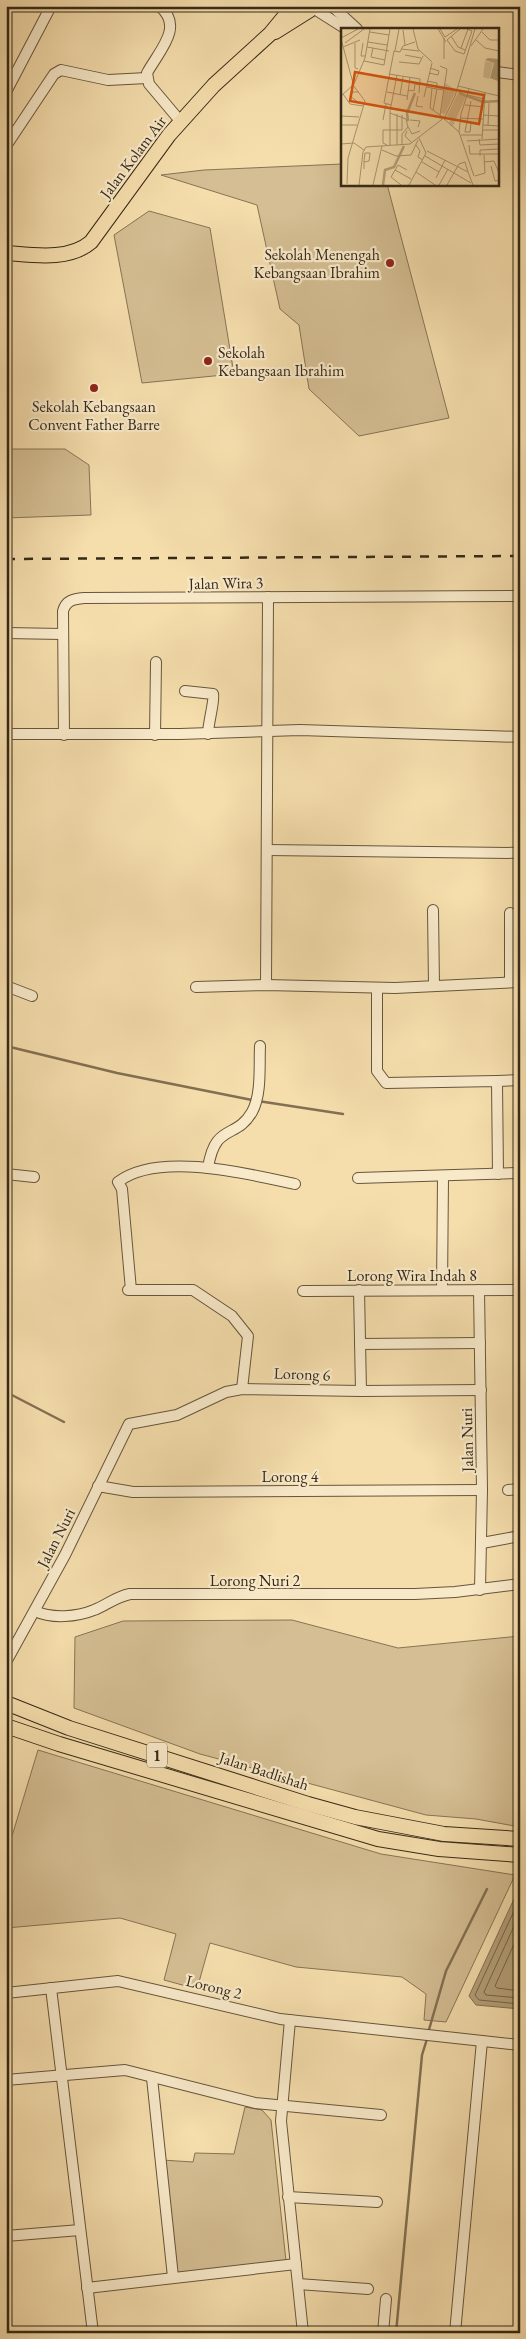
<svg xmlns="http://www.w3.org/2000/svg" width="526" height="2339" font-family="'EB Garamond',serif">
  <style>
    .green { fill: #d5be93; stroke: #867455 }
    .water { fill: #b4a079; stroke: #827052 }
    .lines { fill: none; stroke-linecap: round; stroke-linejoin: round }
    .shore { stroke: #756448; stroke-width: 1 }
    .stream { stroke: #827052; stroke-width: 2.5 }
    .minor-casing { stroke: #66563c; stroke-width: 12 }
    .major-casing { stroke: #362917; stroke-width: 16 }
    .minor { stroke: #f8e9c9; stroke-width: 10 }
    .major { stroke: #f5ddac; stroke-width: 14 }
    .rail { stroke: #362917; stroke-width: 2.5; stroke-dasharray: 9 9; stroke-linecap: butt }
    .poi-dot { fill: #8f2418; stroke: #f8e9c9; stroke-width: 2 }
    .labels { text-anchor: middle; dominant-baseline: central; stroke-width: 4.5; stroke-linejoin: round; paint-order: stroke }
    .shield { fill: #f8e9c9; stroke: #70634c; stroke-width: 1 }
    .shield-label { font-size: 15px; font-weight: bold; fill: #362917 }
    .street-label { font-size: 16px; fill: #362917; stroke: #f8e9c9 }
    .poi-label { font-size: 16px; fill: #362917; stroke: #f8e9c9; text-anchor: end }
    .inset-river { fill: none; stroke: #b4a079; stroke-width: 2.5 }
    .inset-road { fill: none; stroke: #a99570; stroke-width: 1 }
    .view { fill: #d6540d; fill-opacity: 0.15; stroke: #d6540d; stroke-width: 2.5 }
    .inset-edge { fill: none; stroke: #362917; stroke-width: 2.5 }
  </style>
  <rect width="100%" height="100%" fill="#f5ddac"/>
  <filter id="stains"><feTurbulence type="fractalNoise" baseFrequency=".004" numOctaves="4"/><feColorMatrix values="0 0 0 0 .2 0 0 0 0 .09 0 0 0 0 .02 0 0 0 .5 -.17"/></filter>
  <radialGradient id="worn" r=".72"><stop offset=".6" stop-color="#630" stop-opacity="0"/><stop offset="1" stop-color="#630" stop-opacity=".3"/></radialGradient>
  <g class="green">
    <path d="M342,164V184H387L449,418L359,436L309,389L299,325L280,309L257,205L161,175L204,170Z"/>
    <path d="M149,211L210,228L234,374L142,383L114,235Z"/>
    <path d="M6,449H65L89,465L91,515L6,518Z"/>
    <path d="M292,1620L398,1648L520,1636V1827L476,1819L426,1815L200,1754L74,1708L75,1637L123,1621Z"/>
    <path d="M38,1750L381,1854L515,1875L446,2022L424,2020L426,1994L402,1977L296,1967L210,1943L197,1989L164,1980L176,1934L120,1918L6,1928V1833L12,1836Z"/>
    <path d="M245,2107L262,2110L271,2120L286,2261L175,2273L162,2160L193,2162L195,2153L234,2154Z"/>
  </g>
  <path class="water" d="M520,1886V2009L476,2005L469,1996Z"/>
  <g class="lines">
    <g class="shore">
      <path d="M520,1898L475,1995L479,2000L520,2004"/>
      <path d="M520,1913L484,1992L486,1995L520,1998"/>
      <path d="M520,1931L495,1986L497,1988L520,1991"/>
    </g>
    <g class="stream">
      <path d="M6,1046L117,1073L252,1100"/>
      <path d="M258,1101L343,1114"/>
      <path d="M6,1392L64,1422"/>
      <path d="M428,2033L446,1971L487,1889"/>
      <path d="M396,2333L422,2055L427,2039"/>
    </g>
    <defs>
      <g id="minor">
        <path d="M159,6C185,26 159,51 147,73L149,84L181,122"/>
        <path d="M332,6L357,29"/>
        <path d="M316,10L346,29"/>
        <path d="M497,72L520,75"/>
        <path d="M6,92L51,6"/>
        <path d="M6,146L54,74L61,70L108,80L147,78"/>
        <path d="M6,633L62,634"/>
        <path d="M185,691L213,694C215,700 208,723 208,734"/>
        <path d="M6,734H180L300,730L520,737"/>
        <path d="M64,735L63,611C66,600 74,599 84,598L520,596"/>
        <path d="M155,735L156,662"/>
        <path d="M267,850L520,853"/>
        <path d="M433,910L434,986"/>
        <path d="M510,913V982"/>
        <path d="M266,985L268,597"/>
        <path d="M6,986L32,996"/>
        <path d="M196,987L266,985L395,988L520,982"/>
        <path d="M377,988V1071L386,1083L497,1081L498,1174"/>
        <path d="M497,1081L520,1080"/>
        <path d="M208,1168C215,1122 236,1140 252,1112C262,1094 259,1065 260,1046"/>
        <path d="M6,1174L34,1177"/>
        <path d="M358,1178L520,1173"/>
        <path d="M128,1290H193L232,1316L248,1336L242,1389"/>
        <path d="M131,1290L122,1189L118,1182C158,1151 249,1174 295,1184"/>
        <path d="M359,1290L361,1391"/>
        <path d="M442,1290L443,1177"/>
        <path d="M479,1290L482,1490L480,1590"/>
        <path d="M303,1291L520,1290"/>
        <path d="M360,1344L480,1343"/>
        <path d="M98,1486L133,1492L482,1490"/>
        <path d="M508,1490L520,1489"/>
        <path d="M482,1543L520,1536"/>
        <path d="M35,1611C52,1619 77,1617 94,1610C107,1605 115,1597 130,1594H415L455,1592L520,1584"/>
        <path d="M6,1662L65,1555L129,1424L177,1415L226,1392L242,1389L361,1391L481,1390"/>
        <path d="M51,1988L93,2333"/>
        <path d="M6,1993L118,1981L280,2019L520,2045"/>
        <path d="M290,2020L281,2121L303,2333"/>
        <path d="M152,2078L173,2277"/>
        <path d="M6,2080L125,2070L255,2103L381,2115"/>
        <path d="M288,2197L377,2202"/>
        <path d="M6,2236L80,2230"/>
        <path d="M298,2284L368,2289"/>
        <path d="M87,2288L296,2264"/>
        <path d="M383,2333L386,2299"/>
        <path d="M455,2333L482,2041"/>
      </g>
      <g id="major">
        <path d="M275,32L310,10"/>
        <path d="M6,253C33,255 69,261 91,242L169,135L214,85L270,34L293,6"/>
        <path d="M6,1703L69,1728L308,1804L355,1817L444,1834L520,1839"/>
        <path d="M6,1726L59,1744L378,1839L439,1849L520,1855"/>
      </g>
    </defs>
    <use href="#minor" class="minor-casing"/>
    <use href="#major" class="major-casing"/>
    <use href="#minor" class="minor"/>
    <use href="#major" class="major"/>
    <path class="rail" d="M6,559L520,556"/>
  </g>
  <g class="poi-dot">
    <circle cx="390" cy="263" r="5"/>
    <circle cx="208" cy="361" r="5"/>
    <circle cx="94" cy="388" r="5"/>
  </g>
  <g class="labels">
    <rect class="shield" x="147" y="1742.5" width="20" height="25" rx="4"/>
    <g class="shield-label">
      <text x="157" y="1755">1</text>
    </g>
    <g class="street-label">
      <text transform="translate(133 157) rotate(-53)">Jalan Kolam Air</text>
      <text transform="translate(226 583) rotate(-1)">Jalan Wira 3</text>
      <text x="412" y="1275">Lorong Wira Indah 8</text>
      <text transform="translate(302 1374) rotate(2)">Lorong 6</text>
      <text transform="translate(467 1440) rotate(-91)">Jalan Nuri</text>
      <text x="290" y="1476">Lorong 4</text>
      <text transform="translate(56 1538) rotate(-63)">Jalan Nuri</text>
      <text x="255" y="1580">Lorong Nuri 2</text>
      <text transform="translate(264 1771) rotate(18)">Jalan Badlishah</text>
      <text transform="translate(214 1987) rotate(14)">Lorong 2</text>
    </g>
    <g class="poi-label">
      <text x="380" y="254">Sekolah Menengah<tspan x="380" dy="18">Kebangsaan Ibrahim</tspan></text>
      <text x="218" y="352" text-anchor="start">Sekolah<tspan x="218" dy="18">Kebangsaan Ibrahim</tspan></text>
      <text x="94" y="406" text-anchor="middle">Sekolah Kebangsaan<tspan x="94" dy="18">Convent Father Barre</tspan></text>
    </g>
  </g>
  <g transform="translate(341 28)">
    <rect width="158" height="158" fill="#f5ddac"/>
    <path d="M144,33L152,35L148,51L142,49ZM104,55L115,62L104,86L100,85ZM118,63L125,68L112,98L108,95L110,90L106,88Z" fill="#d5be93"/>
    <path d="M147,30L157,31V53L149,50L153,35L144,32Z" fill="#b4a079"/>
    <path class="inset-river" d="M118,65L142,74L158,73M67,93L66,85L74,65M42,157L44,142L53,139L63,118"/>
    <path class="inset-road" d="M72,1L77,21L91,34M97,1L105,14M99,1L104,9L116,1M119,1L106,12L114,23L123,26L131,3L126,1M62,2L64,17M29,4L48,7M141,4L149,12H158M110,8L117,19L124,22M0,10L17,1M103,10V31M0,11L12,55M135,12L144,20L158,23M27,14L46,17M4,15L23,1M14,15V40L17,41M22,15L20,28H24M130,18L142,1M2,19L19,12M26,19L48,23M32,20L30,29L44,32M120,20L127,1M60,21L78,23M54,23L58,1M64,27L80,30M23,33L43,37L49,1M58,34L78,36L82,28M88,45L97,47L98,43L89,40M48,46L79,51L78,65M86,53L96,55V60M13,56L24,30L29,1M117,58L158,68M85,59L102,62M91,60L89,80L103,90M128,61L120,86L118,104L133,148M67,62L73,63L74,56L79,57M46,64L66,68M2,66L9,76L22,78M59,67L62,49M127,67L143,71M0,68L12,57M77,68L75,78L82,79M83,69L91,35M66,72L69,49M130,73L124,104H129L130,95M18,75L9,68L12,64H18M50,77L43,75L53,23L59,24L62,18L74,14M124,77L143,79M92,82L96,61M49,85L65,91L67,99L61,106V117M99,87L106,41L99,38M142,87L158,88M0,88L18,89M119,90L142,91M103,91L118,104M42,92L45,76M69,92L79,93L77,99M0,97H16M142,97L158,98M147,98L148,75M67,99L71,106L79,103M142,102H158M66,103L64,108L71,115M120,107H141M138,111L139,117L158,116M141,111L144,65M126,113L158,111M0,116L13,115L23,122M46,117L42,115V102H61V87M49,117V83L56,47M56,117V86M75,117L79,123L77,129L82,132M128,117L129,126H158M41,122L55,128L70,127L77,112M86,123L127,144L132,157M84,128L130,155M139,128V122L158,121M81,134L98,144M143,134L153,133L158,145M150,138L154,153L158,152M23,141V133L24,125H29L28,133L23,134M54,142L70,151M75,144L94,157M134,148L144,145L143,127M95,150L104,132M6,156L7,130L24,73L12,57M18,157L22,124L25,119L69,116L104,89L114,68L134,1M32,157L41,118M60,157L50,149L57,137L66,142M68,157L85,125L78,110M98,157L107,141M106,157L118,136L124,134L127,144"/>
    <path class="view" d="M14,44L143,67L138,96L9,73Z"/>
    <rect width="158" height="158" class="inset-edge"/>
  </g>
  <rect width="526" height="2339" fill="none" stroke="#f5ddac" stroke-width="25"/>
  <rect x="8" y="8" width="511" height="2324" fill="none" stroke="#362917" stroke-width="2.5"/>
  <rect x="12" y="12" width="501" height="2314" fill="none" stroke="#362917"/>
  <rect width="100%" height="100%" filter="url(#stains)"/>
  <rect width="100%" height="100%" fill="url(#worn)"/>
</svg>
